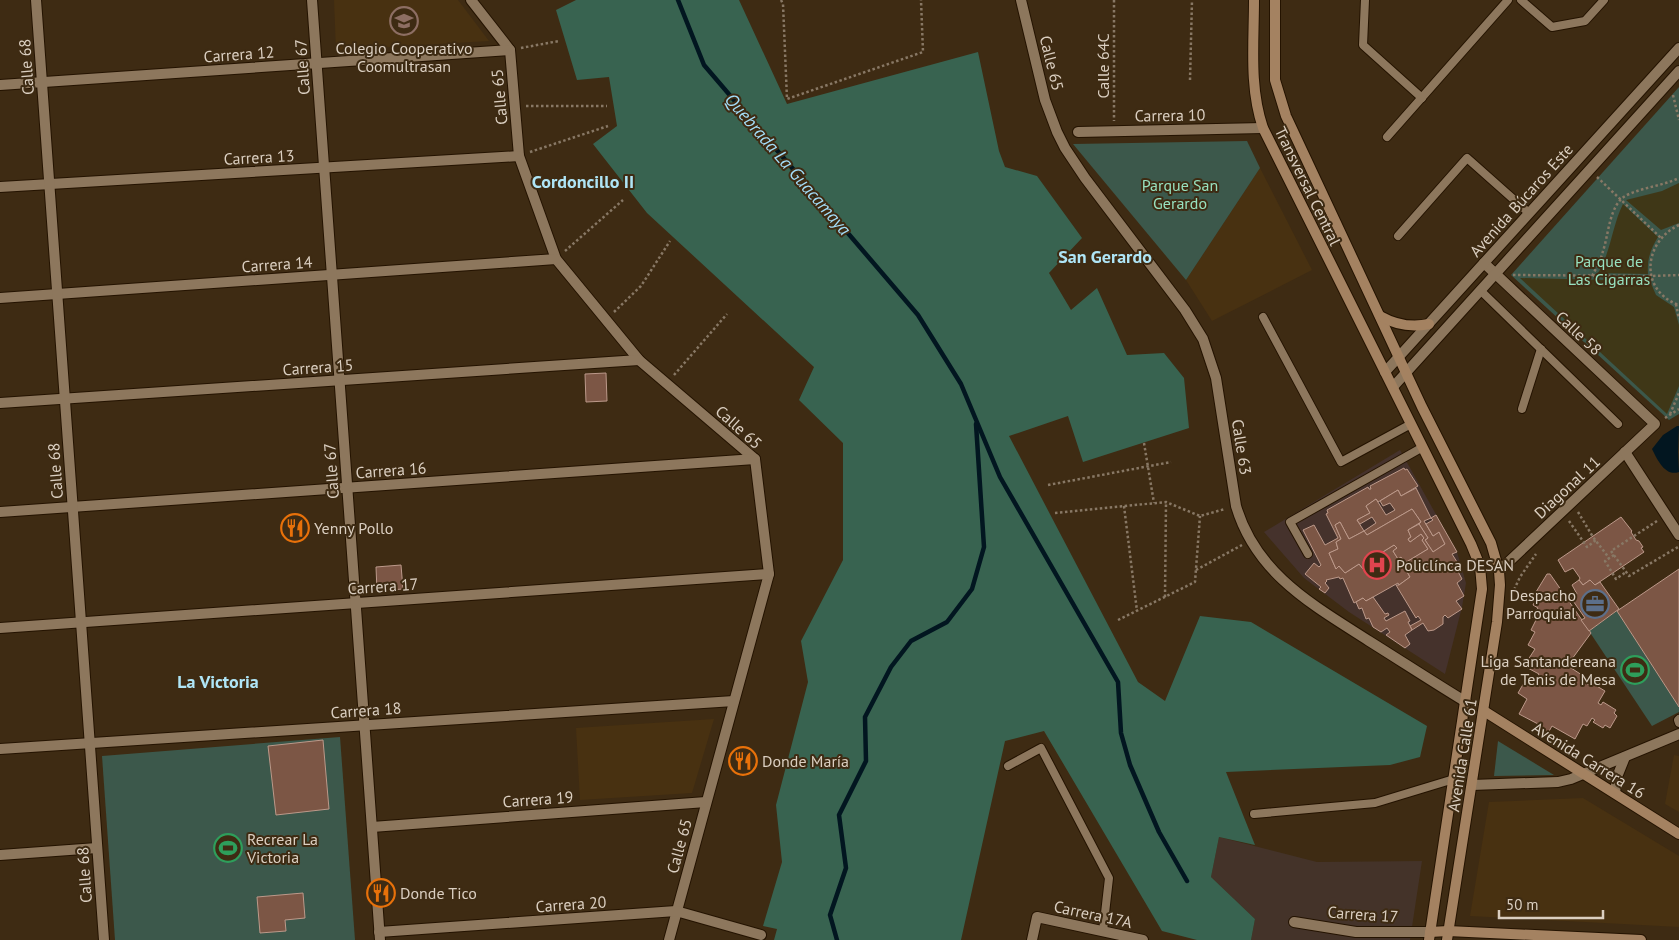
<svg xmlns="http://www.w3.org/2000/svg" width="1679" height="940" font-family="'PT Sans',sans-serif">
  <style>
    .built { fill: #483111 }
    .industrial { fill: #443329 }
    .medical { fill: #45322c }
    .green { fill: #3c584b }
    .forest { fill: #386350 }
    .sand { fill: #3f3717 }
    .water { fill: #021620 }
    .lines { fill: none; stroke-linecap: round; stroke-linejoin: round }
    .stream { stroke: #021620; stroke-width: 4.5 }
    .building { fill: #7c5645; stroke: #bc998a }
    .service-casing { stroke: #241300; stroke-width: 10 }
    .minor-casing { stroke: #241300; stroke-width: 12 }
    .tertiary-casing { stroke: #241300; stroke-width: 12 }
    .secondary-casing { stroke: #241300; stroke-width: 12 }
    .path { stroke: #887865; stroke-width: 2.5; stroke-dasharray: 2.5 2.5; stroke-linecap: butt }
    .service { stroke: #8d775d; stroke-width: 8 }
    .minor { stroke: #8d775d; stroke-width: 10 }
    .tertiary { stroke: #8d775d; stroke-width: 10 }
    .secondary { stroke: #a48261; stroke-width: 10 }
    .labels { text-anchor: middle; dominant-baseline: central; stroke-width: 4; stroke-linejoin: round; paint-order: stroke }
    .poi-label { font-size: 16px; fill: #dbcfc1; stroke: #3e2b13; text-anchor: start }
    .street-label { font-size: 16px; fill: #dbcfc1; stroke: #3e2b13 }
    .park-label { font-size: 16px; fill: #97e1bf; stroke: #3e2b13 }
    .water-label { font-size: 18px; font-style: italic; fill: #a3ddf8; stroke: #3e2b13 }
    .neighbourhood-label { font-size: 18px; font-weight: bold; fill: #afe5f6; stroke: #3e2b13 }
  </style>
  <rect width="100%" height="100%" fill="#3e2b13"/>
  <g class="built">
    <path d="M334,0H458L489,41L336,50Z"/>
    <path d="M1260,168L1312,270L1212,321L1186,280Z"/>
    <path d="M714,719L692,793L580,800L576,728Z"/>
    <path d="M1674,755L1679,756V812L1665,804Z"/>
    <path d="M1583,798L1679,856V927L1470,916L1489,802Z"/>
  </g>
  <path class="industrial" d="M1219,837L1317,862L1422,861L1410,940H1251L1255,919L1211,877Z"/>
  <path class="medical" d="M1400,450L1457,552L1466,583L1462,607L1445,674L1349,612L1304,578L1264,532Z"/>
  <g class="green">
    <path d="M1679,87V414L1669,420L1511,275Z"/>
    <path d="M1247,141L1260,168L1186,280L1073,144Z"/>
    <path d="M1617,611L1679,707V712L1652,726L1589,631Z"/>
    <path d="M340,737L355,940H115L102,756Z"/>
    <path d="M1498,741L1554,775L1494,776Z"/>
  </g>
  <path class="forest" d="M576,0H739L787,104L978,52L999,151L1005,167L1037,176L1082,238L1049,273L1071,310L1097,288L1127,355L1164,353L1184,378L1189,428L1083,462L1068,416L1009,436L1138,682L1165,701L1200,616L1251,622L1427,726L1420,757L1390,765L1226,772L1255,845L1219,837L1211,877L1255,919L1251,940H1197L1162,931L1044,731L1005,741L961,940H774L777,929L763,926L782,862L776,805L808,682L801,641L843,560V443L799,400L814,367L647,213L593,144L617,126L609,77L577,80L556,10Z"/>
  <g class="sand">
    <path d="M1679,183V223L1661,230L1626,200L1662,191Z"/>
    <path d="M1623,204L1658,237C1650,250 1647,260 1648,274L1598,273C1611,252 1612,226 1623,204Z"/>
    <path d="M1520,278L1650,281L1656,295L1674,307L1679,325V386L1667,414Z"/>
  </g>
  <path class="water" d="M1677,426H1679L1678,452L1679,472C1665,477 1657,459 1652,449L1663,435Z"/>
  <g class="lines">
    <g class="stream">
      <path d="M678,0L704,65L918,315L961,384L1000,477L1118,682L1121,733L1130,765L1159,832L1187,881"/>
      <path d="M837,940L830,915L846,868L839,815L866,761L865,717L891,667L911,641L947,622L972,589L984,547L976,424"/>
    </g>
  </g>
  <g class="building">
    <path d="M606,373L607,401L586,402L585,374Z"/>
    <path d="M1404,468L1405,470L1407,469L1418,486L1401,496L1398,490L1378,502L1376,499L1366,506L1370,513L1357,520L1364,531L1349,539L1340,522L1335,525L1341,539L1336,542L1338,549L1329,553L1336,569L1339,566L1345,573L1359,564L1364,570L1368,566L1365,563L1394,545L1397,548L1393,551L1398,559L1401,557L1405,563L1401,566L1402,568L1404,567L1410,577L1399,585L1398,583L1366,601L1363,598L1354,603L1343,578L1340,579L1339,577L1326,580L1327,581L1325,583L1329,588L1325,593L1319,589L1321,587L1305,574L1314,563L1319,567L1321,565L1303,530L1314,525L1325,545L1338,538L1326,514L1328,513L1327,510L1368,487L1369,489H1371L1370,486Z"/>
    <path d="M1416,488L1431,518L1424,521L1433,536L1439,532L1445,544L1433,552L1425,540L1428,538L1419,524L1421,522L1412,509L1367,535L1364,531L1376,523L1372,517L1360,524L1357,520L1370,513L1366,506L1376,499L1386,515L1395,510L1390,503L1383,506L1380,501L1398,490L1401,496Z"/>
    <path d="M1412,509L1421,522L1408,530L1411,537L1408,539L1410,542L1421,534L1424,538L1422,540L1428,549L1405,563L1401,557L1398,559L1393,551L1397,548L1394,545L1365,563L1368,566L1364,570L1359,564L1345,573L1339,566L1336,569L1329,553L1338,549L1336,542L1341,539L1335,525L1340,522L1349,539L1364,531L1367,535Z"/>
    <path d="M1436,515L1457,552L1452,554L1457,562L1454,564L1462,579L1457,583L1464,596L1456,601L1462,609L1448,618L1445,615L1443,617V624L1434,630L1428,631L1423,623L1412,630L1410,626L1421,620L1418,616L1416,618L1396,585H1399L1410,577L1403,564L1428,549L1422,540L1424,538L1421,534L1410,542L1408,539L1411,537L1408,530L1419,524L1428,538L1425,540L1433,552L1445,544L1439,532L1433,536L1426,524L1433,520L1431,518Z"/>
    <path d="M1621,517L1632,531L1631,532L1636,540L1639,541L1643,547L1641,548L1644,552L1595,585L1590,580L1583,585L1579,580L1580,578L1573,568L1565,572L1558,560Z"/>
    <path d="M401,565L403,589L377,591L376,567Z"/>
    <path d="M1679,569V707L1617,611Z"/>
    <path d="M1547,574H1550L1591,633L1572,659L1569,657L1565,664L1588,679L1586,683L1588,685L1590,682L1605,691L1598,703L1601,705L1603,702L1616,710L1614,713L1617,716L1610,728L1605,725L1603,728L1593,722L1595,720L1592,718L1587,726L1583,724L1575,739L1552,726L1547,735L1536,728L1538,724L1519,714L1527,699L1518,693L1528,676L1535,680L1539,674L1524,666L1535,649L1528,645L1535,632L1531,630L1536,620L1532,617L1538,608L1533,605L1539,594L1536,592Z"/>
    <path d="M1579,580L1583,585L1590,580L1595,585L1600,582L1619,609L1589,631L1581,620L1585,618L1571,598L1577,594L1572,585Z"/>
    <path d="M1373,597L1385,614L1388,613L1389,615L1384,618L1386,621L1405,611L1410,621L1408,622L1412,630L1405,635L1410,644L1405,648L1386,635L1390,632L1387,628L1381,632L1373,627L1369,618L1366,619L1362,608L1359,609L1356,602L1363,598L1366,601Z"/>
    <path d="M323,740L329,809L276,815L268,746Z"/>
    <path d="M303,893L305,918L285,920L286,931L260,933L257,897Z"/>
  </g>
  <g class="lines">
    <defs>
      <g id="service">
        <path d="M1365,0L1363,45L1422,98"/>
        <path d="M1521,0L1552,27L1585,21L1604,0"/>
        <path d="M1387,137L1508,0"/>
        <path d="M1398,236L1467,158L1529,213"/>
        <path d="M1480,290L1618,424"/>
        <path d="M1263,317L1341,462L1411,424"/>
        <path d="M1522,409L1541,349"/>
        <path d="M1308,554L1290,522L1423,447"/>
        <path d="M1679,719L1678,720L1679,723"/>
        <path d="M1008,766L1041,748L1109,878L1103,931"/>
        <path d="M1254,814L1375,803L1454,779"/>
      </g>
      <g id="minor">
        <path d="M471,0L510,50L519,156L556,259L639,360L755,459L769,574L669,940"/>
        <path d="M0,85L510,50"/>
        <path d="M1078,132L1263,128"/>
        <path d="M0,187L519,156"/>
        <path d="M1484,263L1655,424L1499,571"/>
        <path d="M0,298L556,259"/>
        <path d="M0,403L639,360"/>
        <path d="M1625,452L1679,535"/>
        <path d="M0,512L755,459"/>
        <path d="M0,628L769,574"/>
        <path d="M0,749L734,701"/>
        <path d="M1472,785L1558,782L1571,779L1679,734"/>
        <path d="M1615,793L1617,777L1625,757"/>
        <path d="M372,827L706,802"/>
        <path d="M0,855L97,848"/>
        <path d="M1294,922L1356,932H1430"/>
        <path d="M379,932L676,911L761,935"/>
        <path d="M1032,940L1037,917L1143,940"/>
      </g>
      <g id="tertiary">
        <path d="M36,0L104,940"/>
        <path d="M312,0L380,940"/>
        <path d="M1021,0L1045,100L1057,132L1065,148L1085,178L1185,310L1203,339L1216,378L1236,506C1256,574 1313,605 1369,641C1401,661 1433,682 1466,702"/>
        <path d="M1385,372L1679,48"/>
        <path d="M1393,387L1679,71"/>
      </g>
      <g id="secondary">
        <path d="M1254,0C1254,43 1249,87 1263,128L1471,544L1480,566L1482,589L1429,940"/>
        <path d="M1275,0V80L1286,116L1422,407L1491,543L1499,571L1500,585L1497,622L1447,940"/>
        <path d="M1380,316C1396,325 1411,328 1429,324"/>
        <path d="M1484,711L1679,834"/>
        <path d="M1430,932L1448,931L1641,940"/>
      </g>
    </defs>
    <use href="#service" class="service-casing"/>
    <use href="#minor" class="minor-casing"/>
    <use href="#tertiary" class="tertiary-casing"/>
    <use href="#secondary" class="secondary-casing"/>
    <g class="path">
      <path d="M781,0L783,4L787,99L923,52L921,0"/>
      <path d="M1114,0V121"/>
      <path d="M521,48L559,41"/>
      <path d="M1190,80L1192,0"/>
      <path d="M1673,95L1679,120"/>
      <path d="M526,106H607"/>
      <path d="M530,152L608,126"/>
      <path d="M1597,177L1661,238"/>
      <path d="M1679,225C1643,242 1639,291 1679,305"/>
      <path d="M565,251L623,200"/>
      <path d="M1513,275L1652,276L1679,275"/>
      <path d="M1592,276C1597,267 1601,259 1603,251C1609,234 1609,204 1627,195C1644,187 1662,186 1679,178"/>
      <path d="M1676,304L1679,319"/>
      <path d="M614,312L641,286L670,241"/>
      <path d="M674,375L727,314"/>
      <path d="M1670,414L1679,393"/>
      <path d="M1665,418L1679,409"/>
      <path d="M1144,443L1154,503"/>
      <path d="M1048,485L1171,462"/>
      <path d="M1124,506L1137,611"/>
      <path d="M1578,512L1593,537L1609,558"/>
      <path d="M1055,513L1166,502L1200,516L1225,509"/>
      <path d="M1569,521L1587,547L1596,540"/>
      <path d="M1657,521L1611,551L1629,576L1678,547"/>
      <path d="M1614,555L1605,561L1616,579L1626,572"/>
      <path d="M1196,570L1242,545"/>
      <path d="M1512,594L1520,577L1536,554"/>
      <path d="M1165,597L1166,502"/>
      <path d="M1118,620L1195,582L1200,516"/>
    </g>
    <use href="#service" class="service"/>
    <use href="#minor" class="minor"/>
    <use href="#tertiary" class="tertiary"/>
    <use href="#secondary" class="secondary"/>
  </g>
  <defs>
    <symbol id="school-ring" viewBox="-11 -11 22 22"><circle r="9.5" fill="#3e2b13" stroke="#8d6e63" stroke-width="1.5"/><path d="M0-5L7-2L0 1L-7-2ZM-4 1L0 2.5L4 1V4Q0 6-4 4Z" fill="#8d6e63"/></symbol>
    <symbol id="restaurant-ring" viewBox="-11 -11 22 22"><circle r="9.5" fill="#3e2b13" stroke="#e8710a" stroke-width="1.5"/><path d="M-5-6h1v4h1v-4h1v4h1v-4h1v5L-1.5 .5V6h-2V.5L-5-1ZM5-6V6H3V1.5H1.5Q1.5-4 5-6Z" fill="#e8710a"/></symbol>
    <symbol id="hospital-ring" viewBox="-11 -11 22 22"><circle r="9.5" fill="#3e2b13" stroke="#e0444e" stroke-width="1.5"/><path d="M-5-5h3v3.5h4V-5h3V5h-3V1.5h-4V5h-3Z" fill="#e0444e"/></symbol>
    <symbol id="office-ring" viewBox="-11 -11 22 22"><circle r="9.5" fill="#3e2b13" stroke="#5c6f8a" stroke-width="1.5"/><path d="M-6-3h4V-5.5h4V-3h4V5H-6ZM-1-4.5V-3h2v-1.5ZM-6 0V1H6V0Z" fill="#5c6f8a"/></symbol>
    <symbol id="stadium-ring" viewBox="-11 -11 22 22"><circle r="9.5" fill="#3e2b13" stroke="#2e9e5b" stroke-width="1.5"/><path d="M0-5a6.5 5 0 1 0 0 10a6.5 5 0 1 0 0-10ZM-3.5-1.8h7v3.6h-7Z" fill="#2e9e5b"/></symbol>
  </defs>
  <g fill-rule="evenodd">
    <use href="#school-ring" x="388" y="5" width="32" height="32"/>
    <use href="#restaurant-ring" x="279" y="512" width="32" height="32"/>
    <use href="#hospital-ring" x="1361" y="549" width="32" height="32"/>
    <use href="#office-ring" x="1579" y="588" width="32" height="32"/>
    <use href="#stadium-ring" x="1619" y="654" width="32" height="32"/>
    <use href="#restaurant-ring" x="727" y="745" width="32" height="32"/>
    <use href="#stadium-ring" x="212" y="832" width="32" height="32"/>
    <use href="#restaurant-ring" x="365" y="877" width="32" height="32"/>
  </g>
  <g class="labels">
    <g class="poi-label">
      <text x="404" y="48" text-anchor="middle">Colegio Cooperativo<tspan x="404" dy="18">Coomultrasan</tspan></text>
      <text x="314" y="528">Yenny Pollo</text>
      <text x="1396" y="565">Policlínca DESAN</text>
      <text x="1576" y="595" text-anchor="end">Despacho<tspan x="1576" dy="18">Parroquial</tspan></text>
      <text x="1616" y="661" text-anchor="end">Liga Santandereana<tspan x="1616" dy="18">de Tenis de Mesa</tspan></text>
      <text x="762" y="761">Donde María</text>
      <text x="247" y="839">Recrear La<tspan x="247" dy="18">Victoria</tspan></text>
      <text x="400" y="893">Donde Tico</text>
    </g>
    <g class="street-label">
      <text transform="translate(239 54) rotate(-4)">Carrera 12</text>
      <text transform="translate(1052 63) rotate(76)">Calle 65</text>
      <text transform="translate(1103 66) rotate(-90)">Calle 64C</text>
      <text transform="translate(26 67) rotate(-94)">Calle 68</text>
      <text transform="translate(302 67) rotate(-94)">Calle 67</text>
      <text transform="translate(499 97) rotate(-95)">Calle 65</text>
      <text transform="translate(1170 115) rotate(-1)">Carrera 10</text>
      <text transform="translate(259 157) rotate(-3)">Carrera 13</text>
      <text transform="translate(1308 186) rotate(64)">Transversal Central</text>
      <text transform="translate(1521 200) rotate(-48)">Avenida Búcaros Este</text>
      <text transform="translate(277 264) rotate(-4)">Carrera 14</text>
      <text transform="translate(1579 333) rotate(43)">Calle 58</text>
      <text transform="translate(318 367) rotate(-4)">Carrera 15</text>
      <text transform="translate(739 427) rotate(42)">Calle 65</text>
      <text transform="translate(1242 447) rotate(81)">Calle 63</text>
      <text transform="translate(391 470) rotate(-4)">Carrera 16</text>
      <text transform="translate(55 471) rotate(-94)">Calle 68</text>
      <text transform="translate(331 471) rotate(-94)">Calle 67</text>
      <text transform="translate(1567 487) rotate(-43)">Diagonal 11</text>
      <text transform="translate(383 586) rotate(-4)">Carrera 17</text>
      <text transform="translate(366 710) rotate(-4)">Carrera 18</text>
      <text transform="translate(1462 755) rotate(-81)">Avenida Calle 61</text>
      <text transform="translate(1589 760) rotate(32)">Avenida Carrera 16</text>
      <text transform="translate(538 799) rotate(-4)">Carrera 19</text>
      <text transform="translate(679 846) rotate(-75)">Calle 65</text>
      <text transform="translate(84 875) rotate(-94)">Calle 68</text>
      <text transform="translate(571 904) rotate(-4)">Carrera 20</text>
      <text transform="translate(1093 914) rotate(12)">Carrera 17A</text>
      <text transform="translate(1363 914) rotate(4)">Carrera 17</text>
    </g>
    <g class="park-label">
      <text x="1180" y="185">Parque San<tspan x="1180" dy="18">Gerardo</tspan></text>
      <text x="1609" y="261">Parque de<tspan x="1609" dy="18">Las Cigarras</tspan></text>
    </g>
    <g class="water-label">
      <text transform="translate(788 164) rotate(49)">Quebrada La Guacamaya</text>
    </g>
    <g class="neighbourhood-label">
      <text x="583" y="181">Cordoncillo II</text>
      <text x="1105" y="256">San Gerardo</text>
      <text x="218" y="681">La Victoria</text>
    </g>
  </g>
  <path d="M1499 910v8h104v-8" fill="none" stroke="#dbcfc1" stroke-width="2.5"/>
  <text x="1506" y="910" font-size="15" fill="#dbcfc1" stroke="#3e2b13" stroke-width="4" paint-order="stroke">50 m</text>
</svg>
